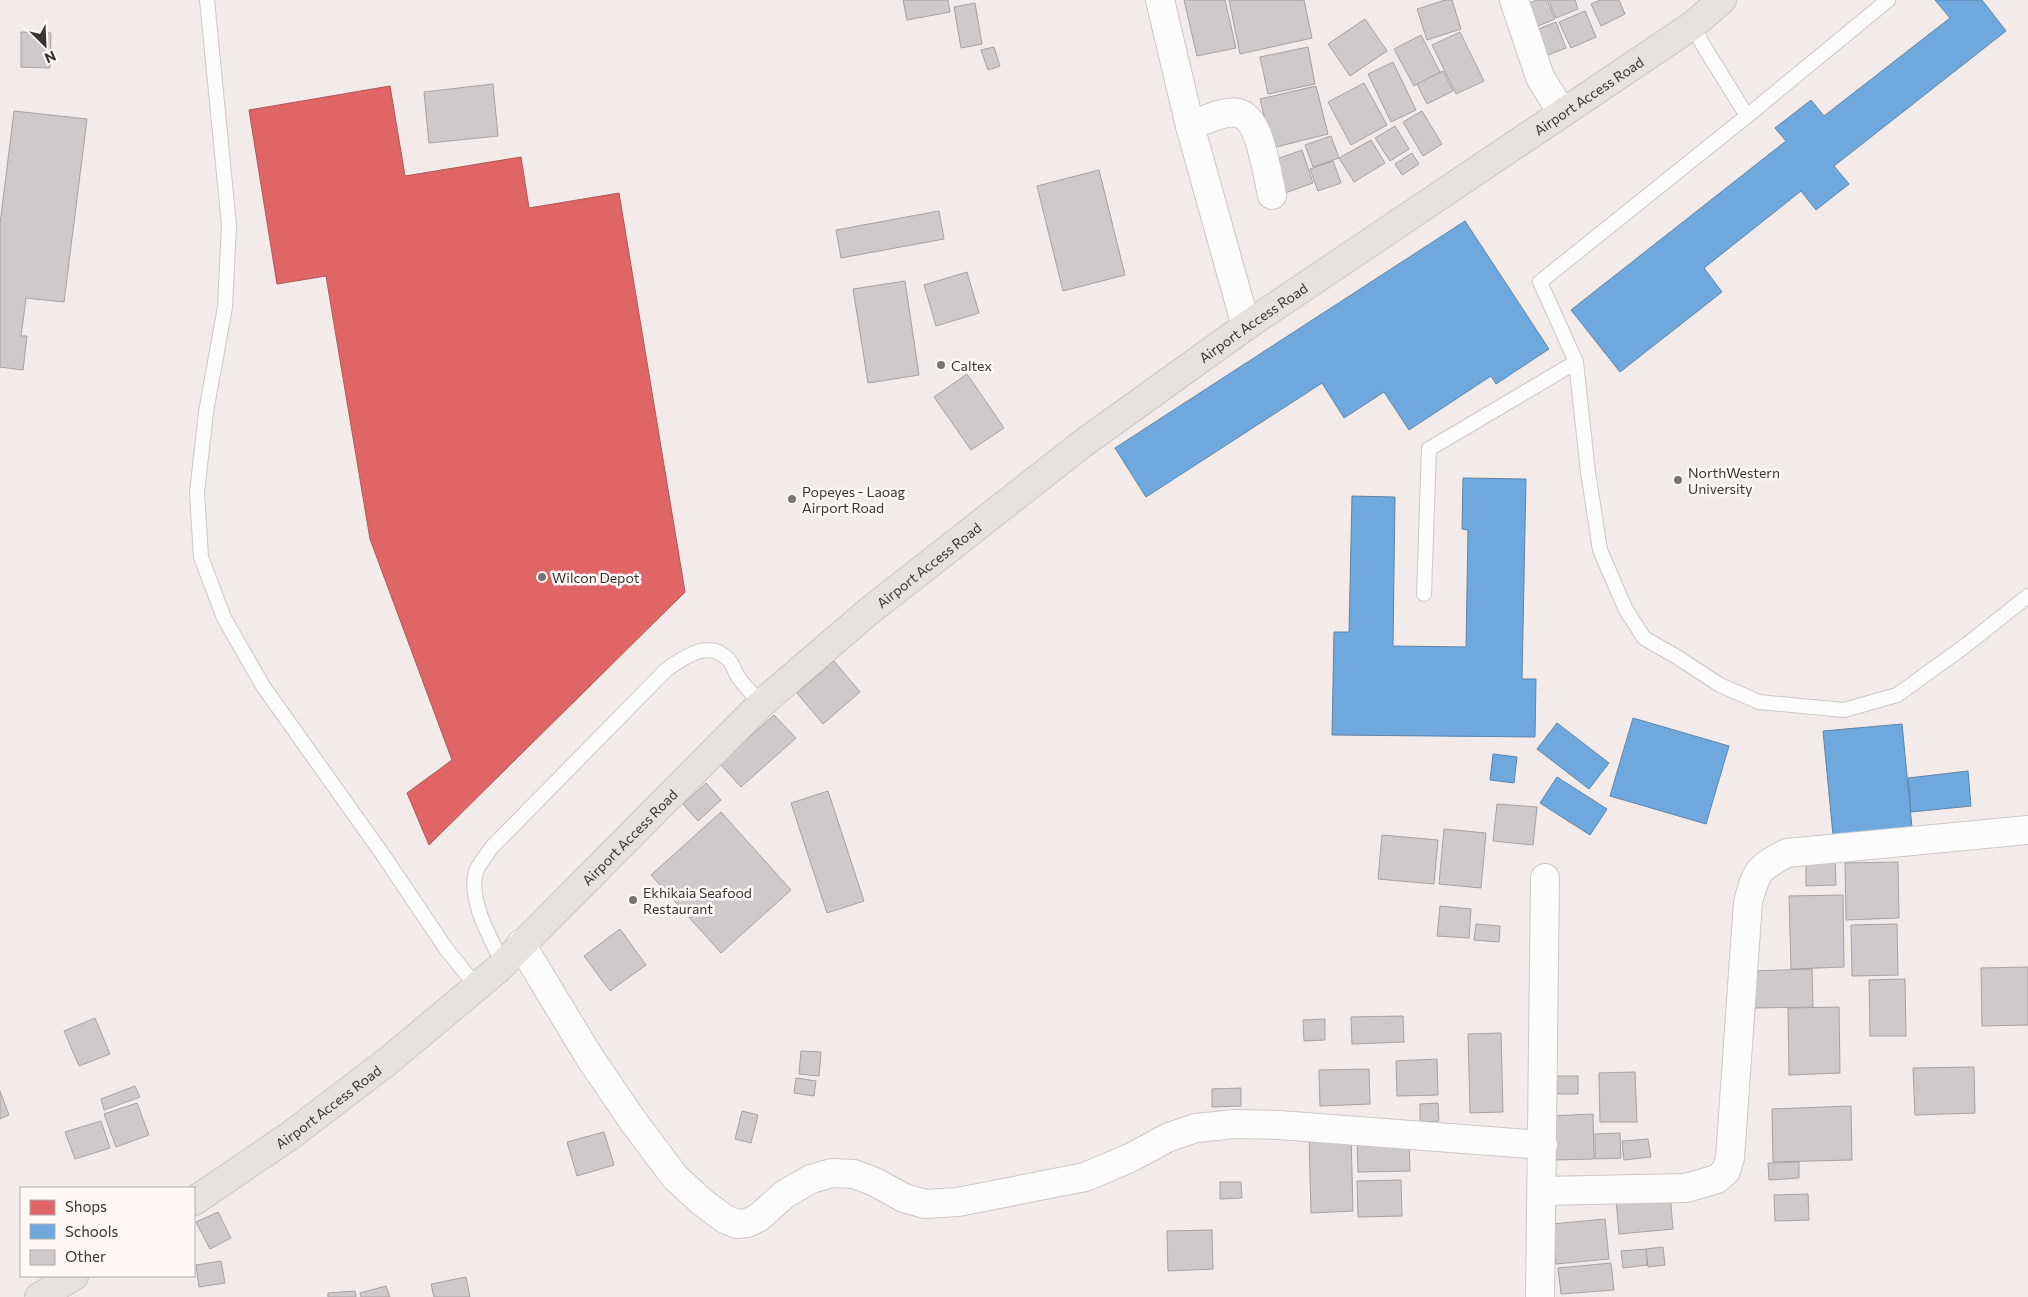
<svg xmlns="http://www.w3.org/2000/svg" width="2028" height="1297" font-family="Commissioner,sans-serif">
  <style>
    .shops { fill: #e06666; stroke: #ae5756 }
    .schools { fill: #6fa8dc; stroke: #5e85a9 }
    .building { fill: #cecacb; stroke: #a6a1a2 }
    .lines { fill: none; stroke-linecap: round; stroke-linejoin: round }
    .service-casing { stroke: #ccc7c6; stroke-width: 16 }
    .minor-casing { stroke: #ccc7c6; stroke-width: 30 }
    .primary-casing { stroke: #cbc7c7; stroke-width: 30 }
    .service { stroke: #fdfcfc; stroke-width: 14 }
    .minor { stroke: #fdfcfc; stroke-width: 28 }
    .primary { stroke: #e6e3de; stroke-width: 28 }
    .poi-dot { fill: #797472; stroke: #fff8f6; stroke-width: 2 }
    .labels { text-anchor: middle; dominant-baseline: central; stroke-width: 5; stroke-linejoin: round; paint-order: stroke }
    .street-label { font-size: 14px; fill: #383432; stroke: #fff8f6 }
    .poi-label { font-size: 14px; fill: #383432; stroke: #fff8f6; text-anchor: start }
  </style>
  <rect width="100%" height="100%" fill="#f2ebea"/>
  <path class="shops" d="M390,86L405,176L521,157L529,208L619,193L685,592L429,845L407,793L452,760L370,539L326,276L277,284L249,110Z"/>
  <g class="schools">
    <path d="M1935,0H1982L2006,31L1834,166L1849,184L1816,210L1801,191L1704,268L1722,292L1620,372L1571,310L1786,141L1775,128L1811,100L1824,116L1950,18Z"/>
    <path d="M1465,221L1549,349L1496,384L1491,376L1409,430L1384,392L1344,418L1322,383L1146,497L1115,448Z"/>
    <path d="M1463,478L1526,479L1522,679H1536L1535,737L1332,735L1334,632H1349L1352,496L1395,497L1393,646L1466,647L1468,530L1462,529Z"/>
    <path d="M1633,718L1729,746L1706,824L1610,796Z"/>
    <path d="M1557,723L1609,763L1589,789L1537,749Z"/>
    <path d="M1902,724L1912,827L1833,835L1823,731Z"/>
    <path d="M1493,754L1517,757L1514,783L1490,780Z"/>
    <path d="M1968,771L1971,806L1911,812L1908,778Z"/>
    <path d="M1557,777L1607,809L1590,835L1540,803Z"/>
  </g>
  <g class="building">
    <path d="M903,0H948L950,12L907,20Z"/>
    <path d="M1184,0H1225L1236,48L1197,56Z"/>
    <path d="M1229,0H1304L1312,38L1240,54Z"/>
    <path d="M1445,0H1452L1461,29L1427,40L1417,9Z"/>
    <path d="M1537,0H1547L1555,19L1531,29L1522,6Z"/>
    <path d="M1549,0H1575L1578,9L1556,18Z"/>
    <path d="M1600,0H1619L1625,14L1601,26L1591,4Z"/>
    <path d="M975,3L982,44L961,48L954,7Z"/>
    <path d="M1585,11L1596,37L1571,48L1559,22Z"/>
    <path d="M1365,19L1387,51L1350,76L1328,44Z"/>
    <path d="M1556,22L1566,48L1543,57L1533,31Z"/>
    <path d="M21,32L51,33L50,68L21,67Z"/>
    <path d="M1460,32L1484,81L1456,94L1432,45Z"/>
    <path d="M1421,35L1440,72L1414,86L1394,49Z"/>
    <path d="M994,47L1000,66L988,70L981,50Z"/>
    <path d="M1308,47L1315,84L1268,94L1260,57Z"/>
    <path d="M1393,62L1416,110L1391,122L1368,74Z"/>
    <path d="M1443,71L1453,91L1427,104L1417,84Z"/>
    <path d="M1364,83L1387,125L1351,145L1328,102Z"/>
    <path d="M493,84L498,136L429,143L424,92Z"/>
    <path d="M1316,86L1328,134L1272,148L1260,99Z"/>
    <path d="M14,111L87,119L64,302L26,298L21,336H27L23,370L0,367V224Z"/>
    <path d="M1422,111L1442,144L1423,156L1403,122Z"/>
    <path d="M1395,126L1409,149L1390,161L1375,138Z"/>
    <path d="M1331,136L1339,158L1313,167L1305,145Z"/>
    <path d="M1371,140L1385,163L1354,182L1339,158Z"/>
    <path d="M1302,150L1313,183L1285,193L1274,160Z"/>
    <path d="M1412,153L1419,164L1402,175L1395,164Z"/>
    <path d="M1333,161L1341,183L1318,191L1310,169Z"/>
    <path d="M1099,170L1125,275L1063,291L1037,186Z"/>
    <path d="M939,211L944,239L841,258L836,230Z"/>
    <path d="M967,272L979,313L936,326L924,285Z"/>
    <path d="M905,281L919,375L868,383L853,289Z"/>
    <path d="M967,374L1004,428L971,450L934,397Z"/>
    <path d="M834,661L860,692L823,724L797,693Z"/>
    <path d="M774,715L796,738L741,787L720,764Z"/>
    <path d="M706,783L721,800L698,821L683,804Z"/>
    <path d="M828,791L864,901L827,913L791,803Z"/>
    <path d="M1497,804L1537,807L1533,845L1493,841Z"/>
    <path d="M721,812L791,890L721,953L651,875Z"/>
    <path d="M1444,829L1486,833L1481,888L1439,884Z"/>
    <path d="M1382,835L1438,840L1434,884L1378,879Z"/>
    <path d="M1806,857H1835L1836,885L1806,886Z"/>
    <path d="M1898,862L1899,918L1846,920L1845,863Z"/>
    <path d="M1843,895L1844,967L1791,969L1789,896Z"/>
    <path d="M1440,906L1471,909L1469,938L1437,936Z"/>
    <path d="M1476,924L1500,926L1499,942L1474,940Z"/>
    <path d="M1897,924L1898,975L1852,976L1851,925Z"/>
    <path d="M620,929L646,965L610,991L584,956Z"/>
    <path d="M2028,967V1025L1982,1026L1981,968Z"/>
    <path d="M1812,969L1813,1007L1754,1008L1753,971Z"/>
    <path d="M1905,979L1906,1036H1870L1869,980Z"/>
    <path d="M1839,1007L1840,1073L1789,1075L1788,1008Z"/>
    <path d="M1403,1016L1404,1042L1352,1044L1351,1017Z"/>
    <path d="M95,1018L110,1054L79,1066L64,1031Z"/>
    <path d="M1325,1019V1040L1304,1041L1303,1020Z"/>
    <path d="M1501,1033L1503,1112L1470,1113L1468,1034Z"/>
    <path d="M801,1051L821,1052L819,1076L799,1074Z"/>
    <path d="M1437,1059L1438,1095L1397,1096L1396,1061Z"/>
    <path d="M1974,1067L1975,1113L1915,1115L1913,1068Z"/>
    <path d="M1369,1069L1370,1104L1320,1106L1319,1070Z"/>
    <path d="M1635,1072L1637,1122H1600L1599,1073Z"/>
    <rect x="1554" y="1076" width="24" height="18"/>
    <path d="M796,1078L816,1081L814,1096L794,1093Z"/>
    <path d="M135,1086L140,1097L104,1110L101,1099Z"/>
    <path d="M1241,1088V1106L1212,1107V1089Z"/>
    <path d="M0,1091L9,1115L0,1119Z"/>
    <path d="M137,1103L149,1135L116,1147L104,1114Z"/>
    <path d="M1438,1103L1439,1121L1420,1122V1104Z"/>
    <path d="M1851,1106L1852,1160L1773,1162L1772,1109Z"/>
    <path d="M742,1111L758,1115L751,1143L735,1139Z"/>
    <path d="M1593,1114L1594,1159L1552,1160L1551,1116Z"/>
    <path d="M101,1121L110,1148L75,1159L65,1132Z"/>
    <path d="M604,1132L614,1165L577,1176L567,1142Z"/>
    <path d="M1620,1133L1621,1158L1595,1159V1134Z"/>
    <path d="M1351,1134L1353,1211L1311,1213L1309,1136Z"/>
    <path d="M1409,1138L1410,1171L1358,1172L1357,1139Z"/>
    <path d="M1648,1139L1651,1157L1624,1160L1622,1141Z"/>
    <path d="M1799,1162V1178L1769,1180L1768,1163Z"/>
    <path d="M1401,1180L1402,1216L1358,1217L1357,1181Z"/>
    <path d="M1220,1182H1241L1242,1198L1220,1199Z"/>
    <path d="M1670,1194L1673,1229L1619,1234L1616,1200Z"/>
    <path d="M1808,1194L1809,1220L1775,1221L1774,1195Z"/>
    <path d="M218,1212L231,1238L210,1249L196,1222Z"/>
    <path d="M1605,1219L1609,1259L1556,1264L1552,1224Z"/>
    <path d="M1212,1230L1213,1269L1168,1271L1167,1231Z"/>
    <path d="M1663,1247L1665,1265L1648,1267L1646,1249Z"/>
    <path d="M1646,1249L1647,1265L1623,1268L1621,1251Z"/>
    <path d="M221,1261L225,1283L199,1287L196,1265Z"/>
    <path d="M1611,1263L1614,1290L1561,1294L1558,1268Z"/>
    <path d="M466,1277L470,1297H434L431,1284Z"/>
    <path d="M386,1286L390,1297H361L360,1293Z"/>
    <path d="M355,1291L356,1297H328V1293Z"/>
  </g>
  <g class="lines">
    <defs>
      <g id="service">
        <path d="M207,0L229,225L225,307L206,412L197,493L201,557L224,618L263,686L383,855L447,950L477,987"/>
        <path d="M1693,25L1703,45L1747,116L1888,0"/>
        <path d="M1576,362L1588,472L1600,550L1625,608L1644,638L1677,657L1720,685L1759,702L1844,710L1897,695L1965,646L2028,596"/>
        <path d="M1424,594L1429,449L1576,362L1540,282L1747,116"/>
        <path d="M503,964C491,939 466,897 477,869C481,862 487,854 492,847L667,669C686,656 710,639 729,660C733,665 735,672 738,677C745,687 754,695 761,704"/>
      </g>
      <g id="minor">
        <path d="M1160,0L1190,126L1246,326"/>
        <path d="M1514,0L1540,77L1562,113"/>
        <path d="M1190,126C1203,121 1224,110 1238,113C1261,118 1267,175 1272,195"/>
        <path d="M521,944L590,1058L633,1121L675,1177L702,1202L725,1219L737,1224L747,1223L758,1218L785,1194L811,1179L832,1173L854,1174L875,1182L904,1198L925,1204L958,1202L1085,1177L1130,1158L1169,1137L1196,1128L1235,1124L1279,1125L1543,1145"/>
        <path d="M1542,1191L1686,1188L1717,1179L1726,1171L1730,1158L1748,902C1757,870 1757,869 1787,853L2028,830"/>
        <path d="M1540,1297L1545,878"/>
      </g>
      <g id="primary">
        <path id="s1" d="M194,1201L291,1135L388,1061L498,969L761,704L868,612L1082,444L1246,326L1693,25L1722,0"/>
        <path d="M39,1297L74,1276"/>
      </g>
    </defs>
    <use href="#service" class="service-casing"/>
    <use href="#minor" class="minor-casing"/>
    <use href="#primary" class="primary-casing"/>
    <use href="#service" class="service"/>
    <use href="#minor" class="minor"/>
    <use href="#primary" class="primary"/>
  </g>
  <g class="poi-dot">
    <circle cx="941" cy="365" r="5"/>
    <circle cx="1678" cy="480" r="5"/>
    <circle cx="792" cy="499" r="5"/>
    <circle cx="542" cy="577" r="5"/>
    <circle cx="633" cy="900" r="5"/>
  </g>
  <g class="labels">
    <g class="street-label">
      <text stroke="none"><textPath href="#s1" startOffset="1784">Airport Access Road</textPath></text>
      <text stroke="none"><textPath href="#s1" startOffset="1379">Airport Access Road</textPath></text>
      <text stroke="none"><textPath href="#s1" startOffset="974">Airport Access Road</textPath></text>
      <text stroke="none"><textPath href="#s1" startOffset="569">Airport Access Road</textPath></text>
      <text stroke="none"><textPath href="#s1" startOffset="164">Airport Access Road</textPath></text>
    </g>
    <g class="poi-label">
      <text x="951" y="365">Caltex</text>
      <text x="1688" y="472">NorthWestern<tspan x="1688" dy="16">University</tspan></text>
      <text x="802" y="491">Popeyes - Laoag<tspan x="802" dy="16">Airport Road</tspan></text>
      <text x="552" y="577">Wilcon Depot</text>
      <text x="643" y="892">Ekhikaia Seafood<tspan x="643" dy="16">Restaurant</tspan></text>
    </g>
  </g>
  <rect x="20" y="1187" width="175" height="90" fill="#fff8f6" stroke="#afaaa8"/>
  <rect x="30" y="1200" width="25" height="15" fill="#e06666" stroke="#afaaa8"/>
  <text x="65" y="1212" font-size="15" fill="#383432">Shops</text>
  <rect x="30" y="1224" width="25" height="15" fill="#6fa8dc" stroke="#afaaa8"/>
  <text x="65" y="1237" font-size="15" fill="#383432">Schools</text>
  <rect x="30" y="1250" width="25" height="15" fill="#cecacb" stroke="#afaaa8"/>
  <text x="65" y="1262" font-size="15" fill="#383432">Other</text>
  <g transform="translate(45 45) rotate(156)" stroke="#fff8f6" stroke-width="4" paint-order="stroke">
  <path d="M0-4L9 19L0 12L-9 19Z" fill="#383432"/>
  <text y="-8" font-size="14" font-weight="bold" text-anchor="middle" fill="#383432">N</text>
  </g>
</svg>
